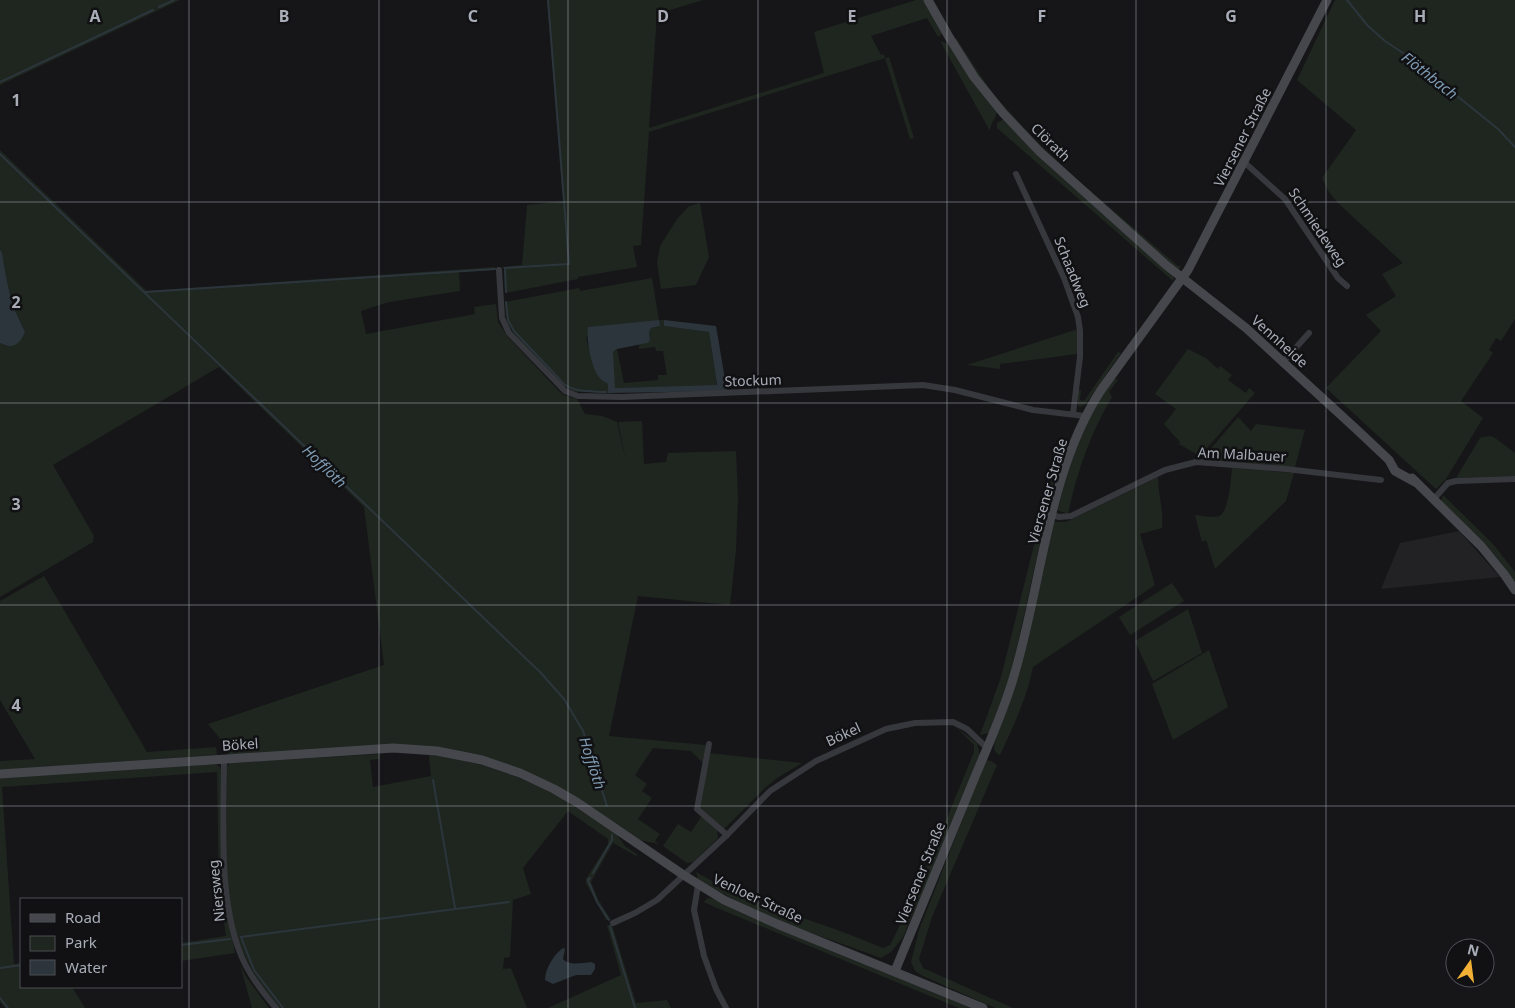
<svg xmlns="http://www.w3.org/2000/svg" width="1515" height="1008" font-family="'Noto Sans',sans-serif">
  <style>
    .built { fill: #222225 }
    .green { fill: #1e261f }
    .water { fill: #2c353c }
    .lines { fill: none; stroke-linecap: round; stroke-linejoin: round }
    .stream { stroke: #2c353c; stroke-width: 2 }
    .street { stroke: #37383d; stroke-width: 6 }
    .secondary { stroke: #45474d; stroke-width: 9 }
    .grid { fill: none; stroke: #a8adb8; stroke-width: 1; stroke-opacity: 0.55 }
    .labels { text-anchor: middle; dominant-baseline: central; stroke-width: 5; stroke-linejoin: round; paint-order: stroke }
    .street-label { font-size: 14px; fill: #a8adb8; stroke: #111113 }
    .water-label { font-size: 15px; font-style: italic; fill: #7f9bb3; stroke: #111113 }
    .grid-label { font-size: 16px; text-anchor: middle; font-weight: bold; fill: #a8adb8; stroke: #111113; stroke-width: 5; stroke-linejoin: round; paint-order: stroke }
  </style>
  <rect width="100%" height="100%" fill="#161618"/>
  <path class="built" d="M1459,531L1500,577L1381,589L1400,543Z"/>
  <g class="green">
    <path d="M0,0H180L0,85Z"/>
    <path d="M547,0H703L657,14L649,128L824,73L814,32L916,0H924L942,34L938,37L927,18L871,36L881,55L884,54L885,58L889,57L914,138L910,139L885,58L649,132L641,245L633,246L637,267L578,277V279L505,293L504,269L501,267L522,265L527,205L563,201Z"/>
    <path d="M1335,0H1515V319L1501,341L1496,338L1489,350L1493,353L1461,401L1483,418L1446,479L1436,489L1326,388L1381,331L1366,315L1396,296L1382,274L1403,263L1338,203L1329,192L1322,178L1356,130L1297,80Z"/>
    <path d="M956,38L980,75L995,96L1037,142L1080,182L1178,266H1181L1179,270L1173,267L1051,159L997,103L954,41Z"/>
    <path d="M940,41L949,44L997,112C996,119 990,123 990,131Z"/>
    <path d="M1002,120H1004L1053,170L1172,275L1174,278L1173,281L997,128V123Z"/>
    <path d="M0,150L147,291L495,267V270L459,272L460,291L389,302L361,311L366,334L475,314L474,307L496,304L498,322L508,337L558,390L564,395L577,399L585,414L602,416L617,422L626,462L618,422L642,421L644,464L666,462L668,453L736,451L738,498L736,550L730,605L638,596L609,736L706,745L703,763L691,751L653,748L635,775L647,784L642,791L652,798L638,819L660,834L655,841L659,844L639,840L548,782L452,750L228,755L227,747L208,724L384,665L364,507L219,367L53,465L94,536L93,542L0,597V343L6,346L25,332L12,304L6,276L2,252L0,250Z"/>
    <path d="M700,203L709,257L696,285L661,289L657,263L660,246L677,219L689,206Z"/>
    <path d="M652,278L659,320H664L665,326L709,332L717,386L615,388L612,356L613,352L617,349L624,383L658,380V375H667L663,351H656L655,347L639,349V345L650,341L649,332L651,328L660,326L658,320L586,337L588,346L598,376L608,384V393L577,392L569,390C553,377 513,339 507,321C505,315 505,308 505,302L579,288L580,291Z"/>
    <path d="M1078,329L1077,354L1000,364V369L967,365Z"/>
    <path d="M1188,349L1206,358L1218,369L1220,366L1232,375L1228,380L1246,393L1249,388L1255,393L1200,456L1179,444L1180,442L1164,424L1176,409L1155,394Z"/>
    <path d="M1118,352L1121,353L1085,405L1080,407L1078,406V390H1081L1080,400L1084,401Z"/>
    <path d="M1113,378L1118,380L1109,392L1112,397C1090,434 1077,472 1068,514L1057,510L1068,468L1091,413Z"/>
    <path d="M1238,417L1251,431L1256,424L1305,430L1295,467L1201,460Z"/>
    <path d="M1491,436L1495,438L1515,453V476L1456,478L1480,438L1483,437Z"/>
    <path d="M1056,457L1059,458L1017,647L1007,686L989,733L980,735L1001,677Z"/>
    <path d="M1232,468L1294,473L1286,501L1215,569L1206,540L1202,542L1195,515C1202,516 1212,518 1219,516C1229,513 1231,478 1232,468Z"/>
    <path d="M1158,477C1158,495 1164,510 1162,528L1140,534L1155,585L1033,667C1027,698 1013,727 1000,755C992,751 994,746 996,737L1054,522H1066Z"/>
    <path d="M1443,495L1493,544L1515,572V582L1497,558L1441,501Z"/>
    <path d="M44,576L147,752L216,747L217,755L0,770V761L35,759L0,700V601Z"/>
    <path d="M1172,583L1184,601L1130,635L1119,617Z"/>
    <path d="M1188,609L1202,653L1153,681L1135,641Z"/>
    <path d="M1209,650L1228,707L1173,740L1152,684Z"/>
    <path d="M957,728L977,743L980,755L948,836L903,937L891,952L881,958L781,922L752,909L705,884L698,879L696,872L728,890L730,889C763,905 797,916 832,928C849,934 866,941 883,948L890,945L918,889L974,752V745Z"/>
    <path d="M430,753L486,766L517,777L555,794L615,832L625,846L638,855L636,856L613,843L591,882L598,899L611,920H606L586,883V879L608,844V839L568,811L523,868L531,894L513,900L510,957L504,958L503,969L511,968L527,1008H279C254,979 236,945 230,907C222,863 228,811 227,766L230,763L380,754L379,759L370,760L373,787L431,776L429,758Z"/>
    <path d="M709,753L802,763L777,778L765,788L724,829L700,809Z"/>
    <path d="M986,760L991,761L997,765L932,917L919,959L923,968L1013,1008H995L923,976L915,971L911,962L919,930Z"/>
    <path d="M215,764L220,767L222,772L224,882L235,953L181,961V943L226,936L219,888L217,772L2,787L14,964L21,963V987H72L85,1008H5L0,1002V778Z"/>
    <path d="M702,816L717,829L718,838L693,862L687,863L663,846L678,824L691,832Z"/>
    <path d="M708,898L716,899L735,910L836,953L971,1008H959L717,908L704,902Z"/>
    <path d="M607,925H612L636,1003L667,1000L671,1008H548L621,975Z"/>
    <path d="M240,965L245,975L269,1008H252Z"/>
  </g>
  <g class="water">
    <path d="M0,250L2,252L6,276L12,304L25,332C20,344 13,350 0,343Z"/>
    <path d="M659,320L660,326L651,328L649,332L650,341L647,343L617,349L613,352L615,388L717,385L709,332L664,326V320L716,326L727,391L608,393V384C605,382 600,379 598,376C591,365 586,339 588,327Z"/>
    <path d="M563,948L565,949L563,959C569,966 582,963 591,962L595,964V969L591,975H576L553,984L545,980C545,969 554,954 563,948Z"/>
  </g>
  <g class="lines">
    <g class="stream">
      <path d="M1347,0L1368,26L1385,41L1409,57L1498,129L1515,147"/>
      <path d="M159,7L174,0"/>
      <path d="M0,82L153,10"/>
      <path d="M0,154L541,673L564,699L583,731L607,806"/>
      <path d="M145,292L495,269"/>
      <path d="M506,292L505,268L569,264L548,0"/>
      <path d="M506,302L508,320L514,331L564,384C576,393 592,391 606,392"/>
      <path d="M433,780L455,908"/>
      <path d="M593,873L612,840V835"/>
      <path d="M590,878L588,880L597,902L609,920"/>
      <path d="M610,926L635,1008"/>
      <path d="M181,945L230,939"/>
      <path d="M0,968L21,965"/>
      <path d="M0,998L8,1008"/>
      <path d="M283,1008L254,970L241,937L509,902"/>
    </g>
    <g class="street">
      <path d="M1244,162L1285,199L1338,278L1347,286"/>
      <path d="M1016,174L1064,278L1078,317L1080,331V357L1073,414"/>
      <path d="M499,270L502,318L509,333L565,391L578,396L622,397L923,385L955,390L1033,410L1085,416"/>
      <path d="M1283,362L1309,333"/>
      <path d="M1433,500L1448,483L1456,481L1515,479"/>
      <path d="M1052,515L1059,517L1071,516L1165,470L1196,462L1286,469L1381,480"/>
      <path d="M709,744L697,809L727,835"/>
      <path d="M224,759C224,822 217,907 245,964C253,980 264,994 276,1008"/>
      <path d="M698,885L694,910L704,956L716,989L726,1008"/>
      <path d="M613,923L635,913L657,900L727,835L770,791L816,761L886,729L915,723L953,722L967,729L987,748"/>
    </g>
    <g class="secondary">
      <path d="M928,0L949,37L974,77L1003,113L1040,152L1166,265L1246,328L1355,428L1389,460L1395,471L1415,482"/>
      <path d="M1412,478L1481,546L1504,574L1515,590"/>
      <path d="M0,774L393,748L437,751L482,760L520,773L554,789L578,803L685,876L724,900L777,924L983,1008"/>
      <path d="M895,971C920,910 945,849 970,789C985,752 1002,716 1013,679C1042,585 1047,473 1101,390L1188,270L1327,0"/>
    </g>
  </g>
  <path class="grid" d="M189,0V1008M379,0V1008M568,0V1008M758,0V1008M947,0V1008M1136,0V1008M1326,0V1008M0,202H1515M0,403H1515M0,605H1515M0,806H1515"/>
  <g class="labels">
    <g class="street-label">
      <text transform="translate(1242 137) rotate(-63)">Viersener Straße</text>
      <text transform="translate(1051 142) rotate(44)">Clörath</text>
      <text transform="translate(1318 227) rotate(56)">Schmiedeweg</text>
      <text transform="translate(1073 272) rotate(68)">Schaadweg</text>
      <text transform="translate(1280 341) rotate(42)">Vennheide</text>
      <text transform="translate(753 380) rotate(-2)">Stockum</text>
      <text transform="translate(1242 454) rotate(3)">Am Malbauer</text>
      <text transform="translate(1047 491) rotate(-74)">Viersener Straße</text>
      <text transform="translate(843 734) rotate(-25)">Bökel</text>
      <text transform="translate(240 744) rotate(-4)">Bökel</text>
      <text transform="translate(920 873) rotate(-68)">Viersener Straße</text>
      <text transform="translate(216 891) rotate(-96)">Niersweg</text>
      <text transform="translate(758 898) rotate(25)">Venloer Straße</text>
    </g>
    <g class="water-label">
      <text transform="translate(1430 75) rotate(38)">Flöthbach</text>
      <text transform="translate(325 466) rotate(44)">Hofflöth</text>
      <text transform="translate(593 763) rotate(72)">Hofflöth</text>
    </g>
  </g>
  <g class="grid-label">
    <text x="95" y="22">A</text>
    <text x="284" y="22">B</text>
    <text x="473" y="22">C</text>
    <text x="663" y="22">D</text>
    <text x="852" y="22">E</text>
    <text x="1042" y="22">F</text>
    <text x="1231" y="22">G</text>
    <text x="1420" y="22">H</text>
    <text x="16" y="106">1</text>
    <text x="16" y="308">2</text>
    <text x="16" y="510">3</text>
    <text x="16" y="711">4</text>
  </g>
  <rect x="20" y="898" width="162" height="90" fill="#111113" stroke="#4d4f55"/>
  <rect x="30" y="914" width="25" height="8" fill="#45474d" stroke="#4d4f55"/>
  <text x="65" y="923" font-size="15" fill="#a8adb8">Road</text>
  <rect x="30" y="936" width="25" height="15" fill="#1e261f" stroke="#4d4f55"/>
  <text x="65" y="948" font-size="15" fill="#a8adb8">Park</text>
  <rect x="30" y="960" width="25" height="15" fill="#2c353c" stroke="#4d4f55"/>
  <text x="65" y="973" font-size="15" fill="#a8adb8">Water</text>
  <g transform="translate(1470 963) rotate(14)"><circle r="24" fill="#111113" stroke="#4d4f55"/>
  <path d="M0-4L9 19L0 12L-9 19Z" fill="#f2b134"/>
  <text y="-8" font-size="14" font-weight="bold" text-anchor="middle" fill="#a8adb8">N</text>
  </g>
</svg>
